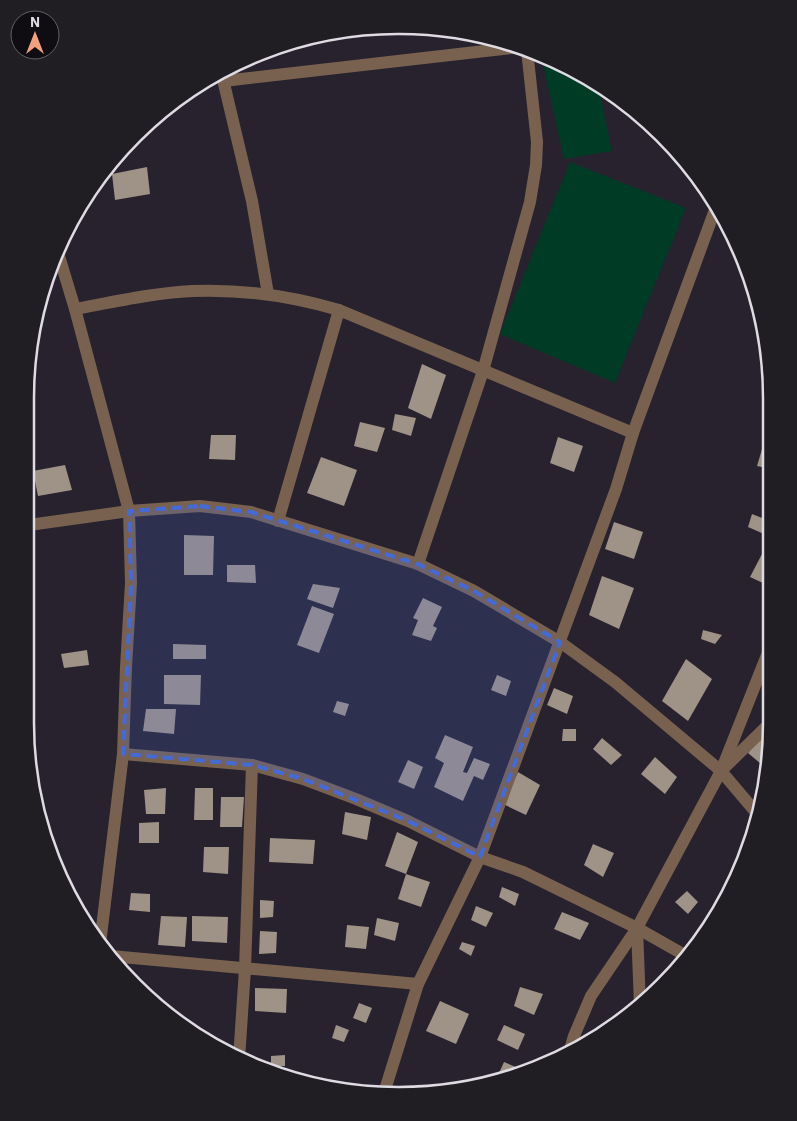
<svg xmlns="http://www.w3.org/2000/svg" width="797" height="1121" font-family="'IBM Plex Sans',sans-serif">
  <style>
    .green { fill: #003b26 }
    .building { fill: #9f9286 }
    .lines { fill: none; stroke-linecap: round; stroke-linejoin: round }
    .street { stroke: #79614f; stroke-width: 12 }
    .marked { fill: #446ada; fill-opacity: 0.2; stroke: #446ada; stroke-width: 4; stroke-dasharray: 10 6; stroke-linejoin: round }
    .rim { fill: none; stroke: #dedbe3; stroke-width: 2.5 }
  </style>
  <rect width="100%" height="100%" fill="#28222e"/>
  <g class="green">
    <path d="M541,55L564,64L598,85L612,151L564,159Z"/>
    <path d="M570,162L686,208L615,383L500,334Z"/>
  </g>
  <g class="building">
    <path d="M147,167L150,194L115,200L112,174Z"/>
    <path d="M39,307L42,318L34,319Z"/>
    <path d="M422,364L446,375L431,419L408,408Z"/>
    <path d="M395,414L416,418L411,436L392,430Z"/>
    <path d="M360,422L385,428L377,452L354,446Z"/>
    <path d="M211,435H236L235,460L209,459Z"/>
    <path d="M558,437L583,446L574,472L550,463Z"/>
    <path d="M765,439L769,441L770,469L757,466Z"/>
    <path d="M321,457L357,470L344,506L307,493Z"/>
    <path d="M65,465L72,490L38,496L33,471Z"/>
    <path d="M752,514L770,521V525L766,535L748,527Z"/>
    <path d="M614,522L643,532L634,559L605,549Z"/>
    <path d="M184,535L214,536L213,575H184Z"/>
    <path d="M762,554L770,559V577L767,585L750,577Z"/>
    <path d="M227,565H255L256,583L227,582Z"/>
    <path d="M602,576L634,588L619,629L589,615Z"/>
    <path d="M313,584L340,588L333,608L307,599Z"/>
    <path d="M423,598L442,607L433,626L437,628L431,641L412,635L418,620L413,618Z"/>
    <path d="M312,606L334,614L319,653L297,645Z"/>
    <path d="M703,630L722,635L715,644L701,639Z"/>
    <path d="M173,644L206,645V659H173Z"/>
    <path d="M87,650L89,665L64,668L61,654Z"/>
    <path d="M686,659L712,679L688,721L662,701Z"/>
    <path d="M164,675H201L200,705L164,704Z"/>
    <path d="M497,675L511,681L506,696L491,690Z"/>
    <path d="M554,688L573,696L567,714L547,705Z"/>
    <path d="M337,701L349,704L345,716L333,712Z"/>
    <path d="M146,709H176L174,734L143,731Z"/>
    <path d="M563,729H576V741H562Z"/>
    <path d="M766,729L771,733V747L767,769L748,753Z"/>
    <path d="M445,735L473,747L463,772L467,773L474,758L490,764L483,780L474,776L463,801L434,787L444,763L435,758Z"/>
    <path d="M602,738L622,755L611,765L593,749Z"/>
    <path d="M655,757L677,777L665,794L641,774Z"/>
    <path d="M408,760L423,767L414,789L398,782Z"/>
    <path d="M518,772L540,785L526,815L503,804Z"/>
    <path d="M166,788L165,814H146L144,790Z"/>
    <path d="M195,788H213V820H194Z"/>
    <path d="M221,797H244L242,827H220Z"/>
    <path d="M345,812L371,817L367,840L342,834Z"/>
    <path d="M159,822V843H139V823Z"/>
    <path d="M397,832L418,842L406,874L385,866Z"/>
    <path d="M270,838L315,840L313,864L269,862Z"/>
    <path d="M593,844L614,853L603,877L584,865Z"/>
    <path d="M204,847H229L228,874L203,872Z"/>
    <path d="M406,874L430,882L421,907L398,899Z"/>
    <path d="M502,887L519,894L515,906L499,897Z"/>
    <path d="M687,891L698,902L688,914L675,902Z"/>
    <path d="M131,893L150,894V912L129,910Z"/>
    <path d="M260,900L274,901L273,917L260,918Z"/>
    <path d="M476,906L493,913L486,927L471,920Z"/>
    <path d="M562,912L589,923L580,940L554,929Z"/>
    <path d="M161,916L187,917L185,947L158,945Z"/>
    <path d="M192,916L228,917L227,943L192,941Z"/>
    <path d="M377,918L399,923L395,941L374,935Z"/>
    <path d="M347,925L369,927L366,949L345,947Z"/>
    <path d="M260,931L277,932L276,953L259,954Z"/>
    <path d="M462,942L475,946L471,956L459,949Z"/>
    <path d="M520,987L543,994L534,1015L514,1006Z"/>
    <path d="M255,988L287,989L286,1013L255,1011Z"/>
    <path d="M144,994H153V1004L152,1003Z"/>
    <path d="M440,1001L469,1014L456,1044L426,1031Z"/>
    <path d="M359,1003L372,1008L366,1023L353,1018Z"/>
    <path d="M336,1025L349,1030L344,1042L332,1038Z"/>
    <path d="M504,1025L525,1034L518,1050L497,1040Z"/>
    <path d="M285,1055V1066H271V1056Z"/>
    <path d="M504,1062L518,1068L515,1075L507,1077L499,1073Z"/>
  </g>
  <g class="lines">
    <g class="street">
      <path d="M221,71L252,201L268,294"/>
      <path d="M224,81L520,47"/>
      <path d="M59,256L75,309L129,511L131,583L126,667L123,754L100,944"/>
      <path d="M75,309C113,302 153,293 192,291C242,289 291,296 339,310L633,433"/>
      <path d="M278,521L339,310"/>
      <path d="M29,525L129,511L200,506L251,512L418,564L474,591L560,642L615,682L721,771"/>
      <path d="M418,564L483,371L530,202L536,165L537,142L527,50"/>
      <path d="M123,754L252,765L303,779L356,799L408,821L480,857L523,872L637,928L688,957"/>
      <path d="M760,817L721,771L771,722"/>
      <path d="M637,928L640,1006"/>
      <path d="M111,956L418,984"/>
      <path d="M570,1050L574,1036L591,996L637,928L721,771L771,645"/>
      <path d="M239,1059L245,969L252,765"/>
      <path d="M384,1093L418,984L480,857L616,489L633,433L716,207"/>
    </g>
  </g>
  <path class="marked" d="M200,506L251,512L418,564L474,591L560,642L480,857L408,821L303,779L252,765L123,754L131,583L129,511Z"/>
  <path d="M0 0H797V1121H0ZM398 34H399A364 364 0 0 1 763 398V723A364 364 0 0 1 399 1087H398A364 364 0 0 1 34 723V398A364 364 0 0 1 398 34Z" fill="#201d23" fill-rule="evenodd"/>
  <path class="rim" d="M398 34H399A364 364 0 0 1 763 398V723A364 364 0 0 1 399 1087H398A364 364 0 0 1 34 723V398A364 364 0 0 1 398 34Z"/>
  <g transform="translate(35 35)"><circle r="24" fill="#0f0d12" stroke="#625f66"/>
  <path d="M0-4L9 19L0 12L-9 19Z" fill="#f2a17e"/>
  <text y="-8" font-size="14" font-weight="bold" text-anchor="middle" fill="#dedbe3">N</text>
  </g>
</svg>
